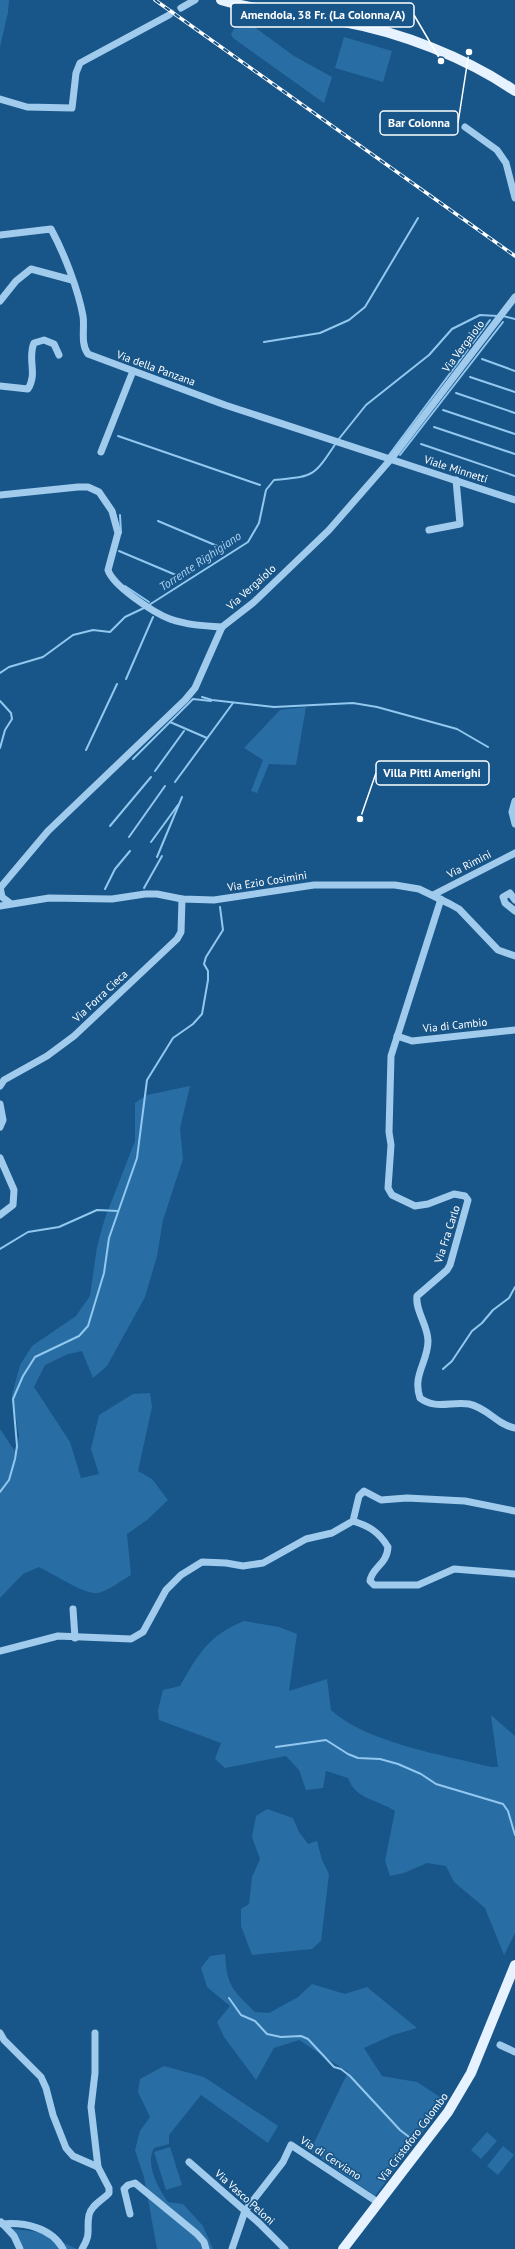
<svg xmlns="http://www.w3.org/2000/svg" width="515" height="2249" font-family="'PT Sans',sans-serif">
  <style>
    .green { fill: #286ea5 }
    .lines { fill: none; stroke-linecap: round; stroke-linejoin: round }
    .stream { stroke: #92c8f0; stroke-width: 2 }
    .minor-tunnel { stroke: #3b6e9a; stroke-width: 7; stroke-dasharray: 7 3.5; stroke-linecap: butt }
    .minor { stroke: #a0cbed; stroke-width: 7 }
    .major { stroke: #e6f2ff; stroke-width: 10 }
    .rail-casing { stroke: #fff; stroke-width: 3.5 }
    .rail { stroke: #185588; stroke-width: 2; stroke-dasharray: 6; stroke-linecap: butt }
    .labels { text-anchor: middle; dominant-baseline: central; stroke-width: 3.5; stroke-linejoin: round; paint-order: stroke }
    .street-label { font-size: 11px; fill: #fff; stroke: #185588 }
    .water-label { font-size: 12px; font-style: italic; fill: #abd5f5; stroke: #185588 }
    .leader { fill: none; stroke: #fff; stroke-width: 1.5 }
    .callout-dot { fill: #fff; stroke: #185588; stroke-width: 1.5 }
    .callout { fill: #185588; stroke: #fff; stroke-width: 1.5 }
    .callout-label { font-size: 12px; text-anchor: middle; font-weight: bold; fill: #fff }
  </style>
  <rect width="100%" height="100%" fill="#185588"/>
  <g class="green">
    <path d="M0,0H9L8,12L0,47Z"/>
    <path d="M253,26L294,56L332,77L324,103L233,38L231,34L234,29Z"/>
    <path d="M344,37L392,51L383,82L335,68Z"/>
    <path d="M306,707L296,765L269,764L257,793L251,791L263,760L244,748L280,710Z"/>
    <path d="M190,1086L180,1128L183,1159L163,1220L157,1256L145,1297L107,1366L93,1378L82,1351L68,1354L45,1365L34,1387L70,1442L81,1478L99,1474L91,1449L99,1415L133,1394L150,1393L152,1407L138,1471L152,1479L168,1500L147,1520L127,1534L131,1575C122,1580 108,1591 98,1593C85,1595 54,1574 39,1567L23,1574L0,1598V1429L16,1453L19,1436L12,1395L20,1365L32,1346L76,1316L90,1296L97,1247L105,1218L135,1141V1103L147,1095Z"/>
    <path d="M244,1621L279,1627L297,1634L289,1691L327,1679L331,1710C367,1743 444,1755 491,1767H498L491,1715L515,1736V1933L504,1955L485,1908L454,1882L446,1866L427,1863L404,1873L390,1876L385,1861L395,1811C377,1799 356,1800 348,1778L326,1771L323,1788L306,1790L299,1770L286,1756L225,1768L215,1759L221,1743L159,1720L158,1710L163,1690L180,1686C199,1653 208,1636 244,1621Z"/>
    <path d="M267,1809L293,1818L299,1832L308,1844L317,1841L322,1860L329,1874L321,1941L312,1949L252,1955L241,1926V1909L249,1904L252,1877L260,1859L252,1837L256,1816Z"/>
    <path d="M225,1954C227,1987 232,1989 255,2012L269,2013L298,1997L312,1984L345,1994L367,1987L417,2028L393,2035L364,2048L382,2076L417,2082L446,2101L375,2196L310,2151L348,2072L299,2040L274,2048L256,2080L224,2037L217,2022L230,2006L207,1987L201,1968L210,1956Z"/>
    <path d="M164,2066L204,2077L278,2126L268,2143L201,2095L169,2135V2144L154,2148C145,2164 158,2188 168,2202L183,2204L203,2226L213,2249H157L144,2177L135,2150L140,2131L150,2117L138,2092L140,2079Z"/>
    <path d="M487,2132L497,2141L481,2159L471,2150Z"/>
    <path d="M503,2146L514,2155L498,2175L487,2166Z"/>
    <path d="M170,2147L182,2185L166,2190L154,2152Z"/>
    <path d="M12,2229L40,2232L77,2249H24Z"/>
  </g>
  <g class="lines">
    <g class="stream">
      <path d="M503,316L515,319"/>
      <path d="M264,342L320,333L349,320L365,307L418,218"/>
      <path d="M482,359L515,371"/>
      <path d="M470,377L515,392"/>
      <path d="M456,393L515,413"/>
      <path d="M443,410L515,434"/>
      <path d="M434,427L515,454"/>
      <path d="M118,436L260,485"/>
      <path d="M338,440L366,405L429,355L452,329L480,315L498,316"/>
      <path d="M421,444L515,476"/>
      <path d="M389,455L490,320"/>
      <path d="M400,455L503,322"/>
      <path d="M120,515L121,533"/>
      <path d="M158,521L222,548"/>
      <path d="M119,551L183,578"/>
      <path d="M125,586L149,602"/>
      <path d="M149,605L248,542L259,523L266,490L274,480C314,476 313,478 336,443"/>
      <path d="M0,673L9,667L43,657L73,635L93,630L110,632L125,617L146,607"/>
      <path d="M126,679L153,617"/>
      <path d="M202,697L212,700L274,707L353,703L377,707L457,729L488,747"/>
      <path d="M0,701L11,713L12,719L5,730L0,748"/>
      <path d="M170,722L207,738"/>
      <path d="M86,750L117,684"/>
      <path d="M133,759L193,699L211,701"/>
      <path d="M155,771L184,731"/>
      <path d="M175,782L233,703"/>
      <path d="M110,826L151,777"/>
      <path d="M129,837L165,786"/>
      <path d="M151,842L178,805"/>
      <path d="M157,857L182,797"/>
      <path d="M144,888L162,856"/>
      <path d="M105,889L115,869L130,851"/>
      <path d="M0,1249L28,1232L59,1227L97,1210L118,1211"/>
      <path d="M443,1369L452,1361L472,1331L482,1323L493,1310L509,1298L515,1287"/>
      <path d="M0,1492L9,1480L15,1459L17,1446L13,1399L23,1376L35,1357L79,1336L88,1326L104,1273L109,1238L137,1158L147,1080L173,1038L193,1024L202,1014L208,980V971L204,964L206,957L223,930L220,907"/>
      <path d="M276,1747L326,1740L348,1754L358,1758L380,1759L398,1764L421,1774L436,1784L503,1804L508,1811L515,1835"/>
      <path d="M229,1998L241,2015L255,2021L267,2034L281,2037L301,2036L308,2039L334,2067L341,2069L350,2076L400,2130L413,2140"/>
    </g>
    <path class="minor-tunnel" d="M169,15L181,8"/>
    <g class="minor">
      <path d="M181,8L195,0"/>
      <path d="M0,99L27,107L72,108L76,73L80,63L169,15"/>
      <path d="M465,127L497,150L506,163L515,198"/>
      <path d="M0,235L51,229C64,253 78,289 83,316C85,328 80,343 88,354L225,405L515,500"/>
      <path d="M0,301L16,281L31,269L72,280"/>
      <path d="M0,386L28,389C38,373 27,359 34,343L44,340L54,344L59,355"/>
      <path d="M101,452L133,371"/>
      <path d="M0,495L78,487H88L99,492L112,511L118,533L108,570C113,586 154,613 170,619C187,625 204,626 222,627"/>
      <path d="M429,530L460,524L456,480"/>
      <path d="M515,801L512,812L515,824"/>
      <path d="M0,887L2,897L10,903"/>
      <path d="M0,888L48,831L185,700L195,688L222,627L254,602L329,530L391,459L515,297"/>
      <path d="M433,895L515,853"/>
      <path d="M441,899L391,1056L389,1132L391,1145L388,1188L392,1195L415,1206L428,1204L454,1194L465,1196L468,1200L450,1265L447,1270L417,1296C415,1311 428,1325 428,1341C428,1362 412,1375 420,1398C435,1410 452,1401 469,1404C488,1408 497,1425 515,1428"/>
      <path d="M515,900L510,893L503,897L505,903L515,911"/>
      <path d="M0,906L49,898L112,899L145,894H157L182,899L214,900L314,885H395L419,889L450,904L459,909L498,950L515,956"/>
      <path d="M397,1036L412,1041L515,1030"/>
      <path d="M0,1086L4,1080L47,1056L74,1036L177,939L181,932L182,899"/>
      <path d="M0,1104L3,1120L0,1127"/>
      <path d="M0,1158L14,1190L13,1205L0,1215"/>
      <path d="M353,1521C369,1526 379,1532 388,1547C387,1565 372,1567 370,1581L374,1585H418L454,1569L515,1574"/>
      <path d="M73,1609L75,1638"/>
      <path d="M0,1651L58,1636L131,1639L143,1632L166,1590L181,1575L202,1562L226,1563L243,1566L263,1563L306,1539L332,1533L353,1521L359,1496L364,1491L381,1500L407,1498L465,1501L515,1511"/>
      <path d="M0,2033L4,2040L41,2077L46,2088L53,2115L66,2148L73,2156L98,2167L109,2188V2193C103,2200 91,2205 89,2215C86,2230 92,2233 82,2249"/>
      <path d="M95,2033V2073L91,2107L98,2167"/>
      <path d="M500,2045L515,2052"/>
      <path d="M189,2162L259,2223L285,2249"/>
      <path d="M130,2214L124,2189L128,2185L135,2183L197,2234L204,2242L206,2249"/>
      <path d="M1,2222L14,2236L20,2249"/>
      <path d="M2,2224C25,2222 52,2228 63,2249"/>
      <path d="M232,2249L245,2211L283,2162L291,2145L379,2203"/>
    </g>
    <g class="major">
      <path d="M221,0C261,12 302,14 344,22C400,32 467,58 515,91"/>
      <path d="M343,2249L448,2112L471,2073L515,1965"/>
    </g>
    <defs>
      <path id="rail" d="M155,0L515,256"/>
    </defs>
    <use href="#rail" class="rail-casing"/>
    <use href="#rail" class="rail"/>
  </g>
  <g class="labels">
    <g class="street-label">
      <text transform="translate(463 346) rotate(-53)">Via Vergaiolo</text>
      <text transform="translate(156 368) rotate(20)">Via della Panzana</text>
      <text transform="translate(456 469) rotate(18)">Viale Minnetti</text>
      <text transform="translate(251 587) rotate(-42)">Via Vergaiolo</text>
      <text transform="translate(469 864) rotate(-27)">Via Rimini</text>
      <text transform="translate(267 881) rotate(-9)">Via Ezio Cosimini</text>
      <text transform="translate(100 996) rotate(-43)">Via Forra Cieca</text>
      <text transform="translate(455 1025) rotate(-6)">Via di Cambio</text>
      <text transform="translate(447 1234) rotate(-72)">Via Fra Carlo</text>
      <text transform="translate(413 2137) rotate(-53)">Via Cristoforo Colombo</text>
      <text transform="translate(331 2158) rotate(33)">Via di Cerviano</text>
      <text transform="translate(245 2197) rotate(42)">Via Vasco Peloni</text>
    </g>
    <g class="water-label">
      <text transform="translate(200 561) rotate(-34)">Torrente Righigiano</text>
    </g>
  </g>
  <path class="leader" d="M441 61L414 15M469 52L458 123M360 819L376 773"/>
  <g class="callout-dot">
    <circle cx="441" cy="61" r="4"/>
    <circle cx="469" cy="52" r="4"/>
    <circle cx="360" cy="819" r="4"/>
  </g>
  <g class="callout">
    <rect x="231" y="3" width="183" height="24" rx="4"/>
    <rect x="380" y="111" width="78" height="24" rx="4"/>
    <rect x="376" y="761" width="113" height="24" rx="4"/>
  </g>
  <g class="callout-label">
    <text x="323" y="19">Amendola, 38 Fr. (La Colonna/A)</text>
    <text x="419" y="127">Bar Colonna</text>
    <text x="432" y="777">Villa Pitti Amerighi</text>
  </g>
</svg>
